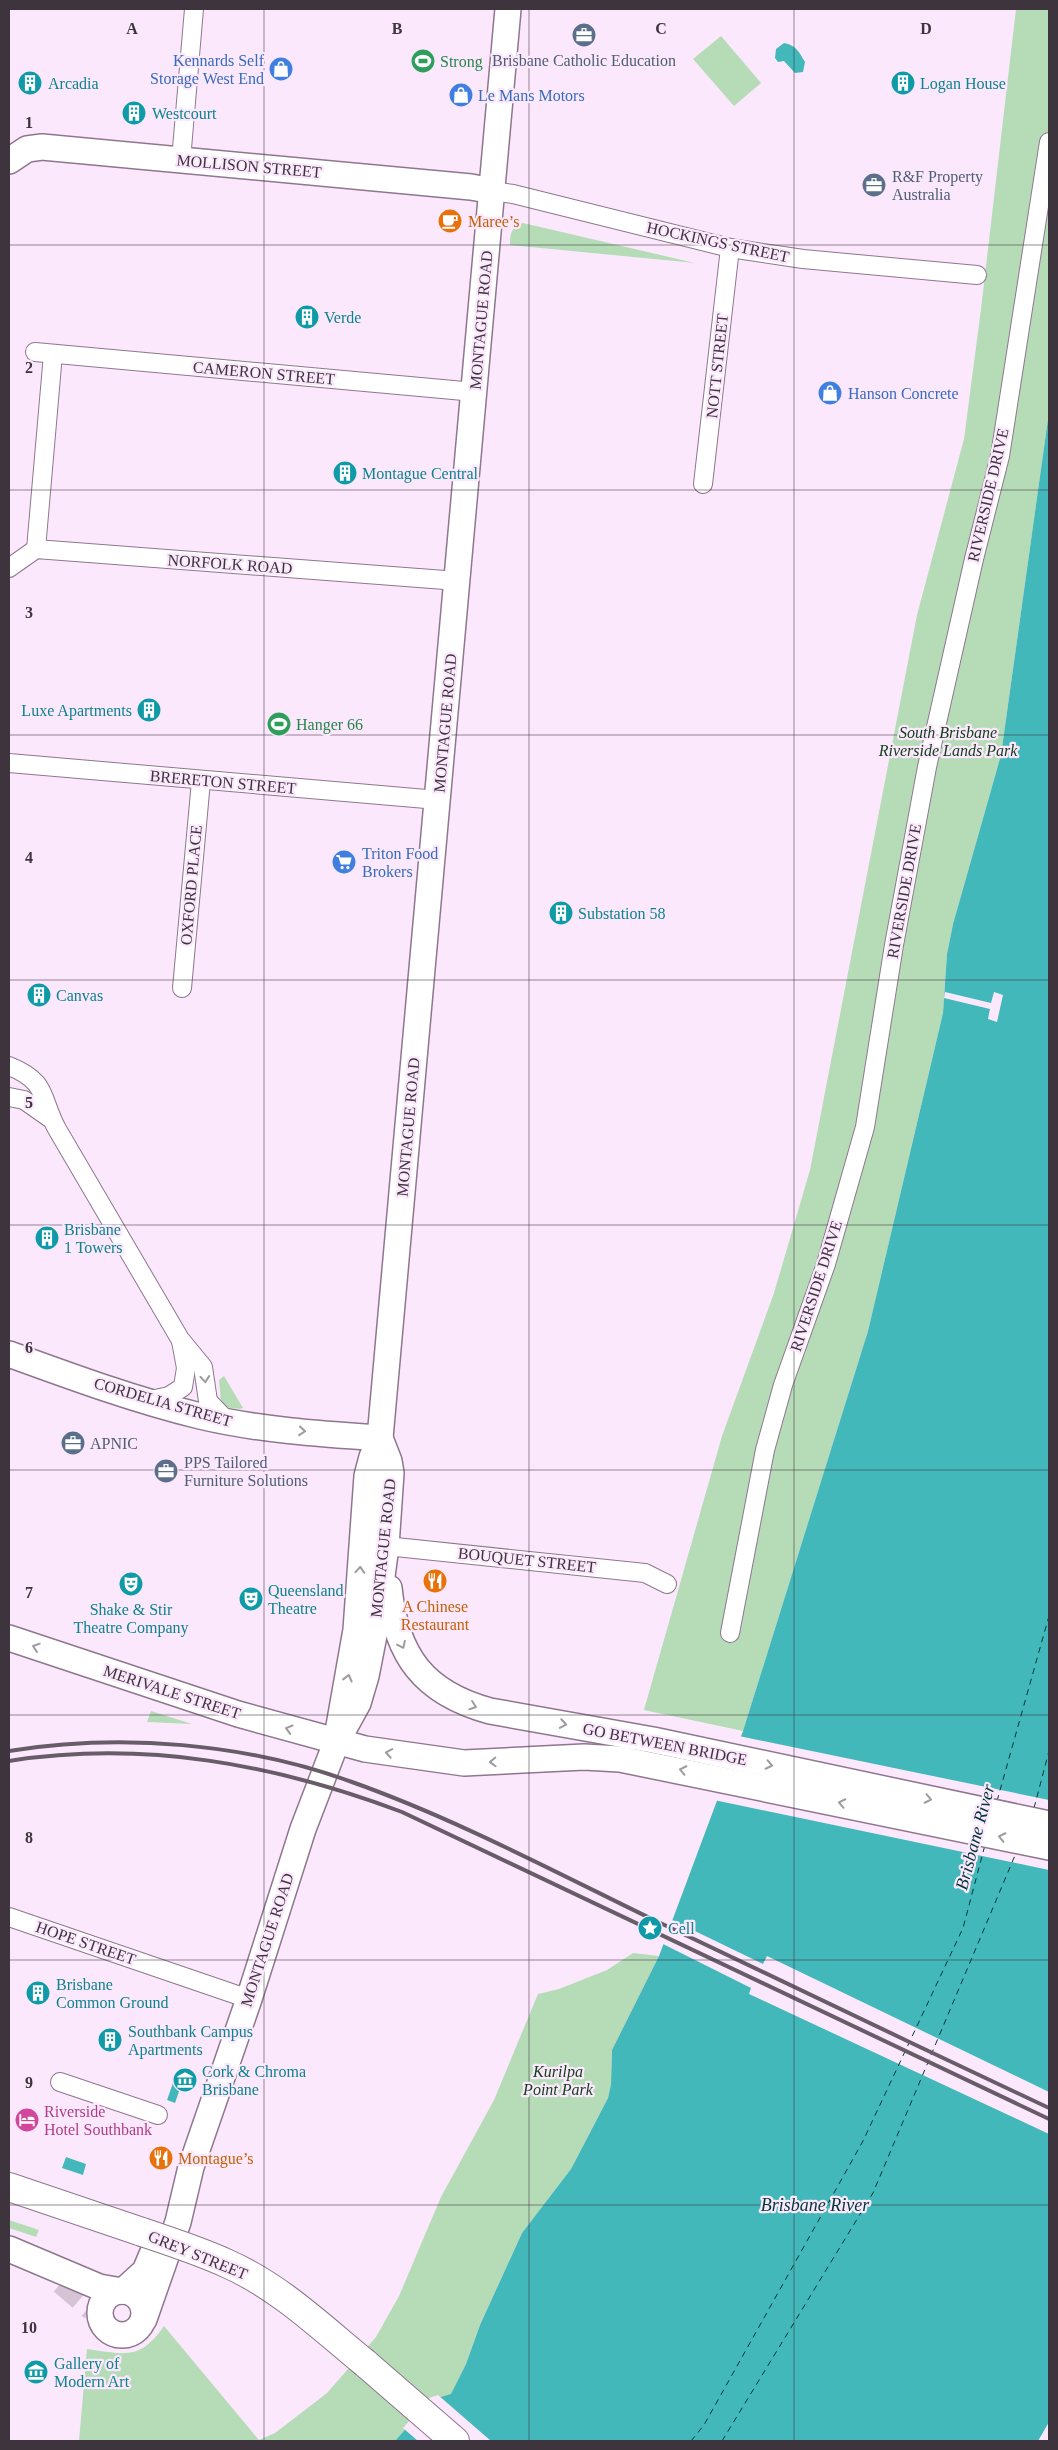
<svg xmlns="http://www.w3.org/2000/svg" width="1058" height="2450" font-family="Georgia,serif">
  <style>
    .green { fill: #b5dcb7 }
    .water { fill: #42b8bb }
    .pier { fill: #fce8fc }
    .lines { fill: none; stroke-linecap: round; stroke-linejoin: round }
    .ferry { stroke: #003739; stroke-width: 1; stroke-dasharray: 6 5; stroke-linecap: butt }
    .secondary-tunnel { stroke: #d6c4d6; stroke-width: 25; stroke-dasharray: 25 12; stroke-linecap: butt }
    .street-casing { stroke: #8e778e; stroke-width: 20 }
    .secondary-casing { stroke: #8e778e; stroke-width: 28 }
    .primary-casing { stroke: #8e778e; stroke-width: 30 }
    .street { stroke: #fff; stroke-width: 18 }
    .secondary { stroke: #fff; stroke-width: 25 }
    .primary { stroke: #fff; stroke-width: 28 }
    .rail { stroke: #685c68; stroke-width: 4 }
    .primary-bridge-casing { stroke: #8e778e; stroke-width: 30; stroke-linecap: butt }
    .primary-bridge { stroke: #fff; stroke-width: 28 }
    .oneway { stroke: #9e9a9e }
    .grid { fill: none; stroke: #3e343e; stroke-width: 1; stroke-opacity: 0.55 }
    .labels { text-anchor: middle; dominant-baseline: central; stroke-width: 4.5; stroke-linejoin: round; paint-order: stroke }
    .shop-label { font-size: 16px; fill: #366cbe; stroke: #fce8fc; text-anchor: start }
    .service-label { font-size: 16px; fill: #4e5e75; stroke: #fce8fc; text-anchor: start }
    .leisure-label { font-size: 16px; fill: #27864d; stroke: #fce8fc; text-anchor: start }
    .culture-label { font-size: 16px; fill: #0d838f; stroke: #fce8fc; text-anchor: start }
    .street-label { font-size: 16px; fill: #3e343e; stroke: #fce8fc }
    .food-label { font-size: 16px; fill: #c56008; stroke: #fce8fc; text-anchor: start }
    .park-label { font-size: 16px; font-style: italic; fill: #13401b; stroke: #fce8fc }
    .hotel-label { font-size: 16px; fill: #b23c85; stroke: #fce8fc; text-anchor: start }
    .water-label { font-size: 18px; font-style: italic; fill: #003739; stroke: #fce8fc }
    .grid-label { font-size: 16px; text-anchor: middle; font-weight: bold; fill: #3e343e; stroke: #fce8fc; stroke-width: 4.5; stroke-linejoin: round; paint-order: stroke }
  </style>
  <rect width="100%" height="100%" fill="#fce8fc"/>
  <g class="green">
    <path d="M1016,9H1049V412L1001,755L953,924L947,954L943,1013L868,1331L743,1731L644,1710L722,1436L774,1293L810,1170L917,615L964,439L981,309Z"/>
    <path d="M721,36L761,83L734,106L693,59Z"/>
    <path d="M523,223L695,263L510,245C510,234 511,227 523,223Z"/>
    <path d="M224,1376L243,1408L240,1409L224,1407L221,1403L219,1380Z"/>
    <path d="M151,1711L192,1724L147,1722Z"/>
    <path d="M633,1953L659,1956L612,2050L611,2084L608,2098L571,2169L522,2233L480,2325L466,2364L451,2395L431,2400L395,2441H79L87,2349C124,2354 140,2361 164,2326L259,2440L275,2433L327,2393L376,2337L399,2296L441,2197L494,2100L538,1994L559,1989L607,1970Z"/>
    <path d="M9,2220L39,2230L36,2237L9,2228Z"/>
  </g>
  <g class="water">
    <path d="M784,43C796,45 799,52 805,62L803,72L795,73L784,61L778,62L775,58L776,49Z"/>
    <path d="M1049,412V2422L1038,2441H395L431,2400L451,2394L466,2364L480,2325L522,2233L571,2169L608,2098L611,2084L612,2050L659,1956L743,1731L868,1331L943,1013L947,954L953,924L1001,755Z"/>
    <path d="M174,2080L182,2083L175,2103L167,2100Z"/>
    <path d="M66,2157L86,2164L83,2175L62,2168Z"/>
  </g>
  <g class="pier">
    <path d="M945,992L991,1003L994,992L1003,995L997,1022L988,1019L990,1009L944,998Z"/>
    <path d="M739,1736L1049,1800V1870L714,1800Z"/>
    <path d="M670,1919L763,1964L767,1956L1049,2092V2134L749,1994L751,1988L661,1943Z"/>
    <path d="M438,2395L491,2441H418L403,2428L429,2398Z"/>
  </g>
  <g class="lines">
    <g class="ferry">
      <path d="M997,1801L1049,1616"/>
      <path d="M1034,1808L1049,1751"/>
      <path d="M691,2441L704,2425L863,2141L963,1928L985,1845"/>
      <path d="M722,2441L873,2193L1016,1853"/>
    </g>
    <path class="secondary-tunnel" d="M62,2282L93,2309"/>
    <defs>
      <g id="street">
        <path d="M181,160L194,9"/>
        <path d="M493,191L513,194L730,248L803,259L977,275"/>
        <path d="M35,352L475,392"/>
        <path d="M703,484L730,248"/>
        <path d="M36,549L53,354"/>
        <path d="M9,568L36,549L458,581"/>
        <path d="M9,763L438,800"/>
        <path d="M182,988L201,781"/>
        <path d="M9,1066C49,1082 40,1098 57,1129L180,1339L203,1367L208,1401L228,1422"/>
        <path d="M9,1097L24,1100L51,1119"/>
        <path d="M146,1401L169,1396L183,1387L186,1368L181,1341"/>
        <path d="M386,1546L645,1573L667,1584"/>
        <path d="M730,1633L765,1450L783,1385L826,1264L865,1127L894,945L927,767L974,559L1000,456L1049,142"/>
        <path d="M9,1917L249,1999"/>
        <path d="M60,2082L158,2115"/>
      </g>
      <g id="secondary">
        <path d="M9,161L27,149L42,147L471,187L493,191"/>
        <path d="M9,1354C72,1377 135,1400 200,1416C259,1430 320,1434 380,1438"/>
        <path d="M389,1588C396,1656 424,1693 490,1711L653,1740L1049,1824"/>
        <path d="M9,1638L238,1714L365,1749L464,1763L584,1757L620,1759L1049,1847"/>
        <path d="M336,1743L356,1630L367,1476L372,1457L380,1438L508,9"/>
        <path d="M9,2249L99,2287L122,2291"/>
        <circle cx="122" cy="2313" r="22"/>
        <path d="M123,2291L145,2271L156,2245"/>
        <path d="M144,2319L178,2222L191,2167L249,1999L303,1829L336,1743L358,1703L366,1676L375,1630L386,1546L391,1473L389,1461L380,1438"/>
      </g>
      <g id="primary">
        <path d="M9,2187L142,2232"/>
        <path d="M365,2363L455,2441"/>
      </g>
    </defs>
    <use href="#street" class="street-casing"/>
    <use href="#secondary" class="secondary-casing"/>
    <use href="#primary" class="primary-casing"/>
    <use href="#street" class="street"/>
    <use href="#secondary" class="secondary"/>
    <use href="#primary" class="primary"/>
    <g class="rail">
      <path d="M9,1751C121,1733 245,1743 352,1782C456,1819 555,1872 654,1920C786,1983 917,2046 1049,2108"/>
      <path d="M9,1761C144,1740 275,1764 402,1812L1049,2119"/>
    </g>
    <defs>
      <path id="primary-bridge" d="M142,2232C171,2242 200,2251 228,2264C280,2287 322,2328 365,2363"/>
    </defs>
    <use href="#primary-bridge" class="primary-bridge-casing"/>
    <use href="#primary-bridge" class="primary-bridge"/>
  </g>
  <defs><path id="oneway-chevron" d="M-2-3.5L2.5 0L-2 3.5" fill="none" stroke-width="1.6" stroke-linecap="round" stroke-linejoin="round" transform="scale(1.25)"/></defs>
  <g class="oneway">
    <use href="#oneway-chevron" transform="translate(205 1379) rotate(85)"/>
    <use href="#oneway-chevron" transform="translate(302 1431) rotate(5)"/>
    <use href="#oneway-chevron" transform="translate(360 1570) rotate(-86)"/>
    <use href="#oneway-chevron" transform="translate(402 1645) rotate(64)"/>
    <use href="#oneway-chevron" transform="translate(36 1647) rotate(-161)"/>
    <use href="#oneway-chevron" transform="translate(348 1678) rotate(-76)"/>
    <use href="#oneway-chevron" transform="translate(473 1706) rotate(19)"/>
    <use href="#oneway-chevron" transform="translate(563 1724) rotate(10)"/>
    <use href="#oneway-chevron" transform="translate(289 1729) rotate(-164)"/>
    <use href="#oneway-chevron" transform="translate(389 1753) rotate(-170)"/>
    <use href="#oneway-chevron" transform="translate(493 1762) rotate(178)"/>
    <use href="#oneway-chevron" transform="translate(769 1765) rotate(12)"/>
    <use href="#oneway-chevron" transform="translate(683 1770) rotate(-168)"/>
    <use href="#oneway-chevron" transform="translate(928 1799) rotate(12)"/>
    <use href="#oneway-chevron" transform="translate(842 1803) rotate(-168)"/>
    <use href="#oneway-chevron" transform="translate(1002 1837) rotate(-168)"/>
  </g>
  <path class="grid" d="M264,9V2441M529,9V2441M794,9V2441M9,245H1049M9,490H1049M9,735H1049M9,980H1049M9,1225H1049M9,1470H1049M9,1715H1049M9,1960H1049M9,2205H1049"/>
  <defs>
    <symbol id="office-disc" viewBox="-11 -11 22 22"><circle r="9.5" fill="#5c6f8a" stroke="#fce8fc"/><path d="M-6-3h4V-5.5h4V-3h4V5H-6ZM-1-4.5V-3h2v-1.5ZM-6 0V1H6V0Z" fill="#fff"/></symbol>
    <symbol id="stadium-disc" viewBox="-11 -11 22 22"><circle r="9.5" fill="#2e9e5b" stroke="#fce8fc"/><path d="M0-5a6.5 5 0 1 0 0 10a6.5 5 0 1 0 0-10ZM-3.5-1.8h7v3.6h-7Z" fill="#fff"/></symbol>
    <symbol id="shop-disc" viewBox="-11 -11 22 22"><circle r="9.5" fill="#3f7fe0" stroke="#fce8fc"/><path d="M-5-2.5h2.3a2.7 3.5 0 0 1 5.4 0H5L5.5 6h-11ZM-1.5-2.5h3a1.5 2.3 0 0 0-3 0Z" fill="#fff"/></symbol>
    <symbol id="building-disc" viewBox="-11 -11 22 22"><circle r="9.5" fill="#0f9aa8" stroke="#fce8fc"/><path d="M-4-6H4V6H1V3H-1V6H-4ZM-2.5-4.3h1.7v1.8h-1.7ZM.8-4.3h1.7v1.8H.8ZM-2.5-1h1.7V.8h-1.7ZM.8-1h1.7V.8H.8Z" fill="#fff"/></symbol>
    <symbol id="cafe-disc" viewBox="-11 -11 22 22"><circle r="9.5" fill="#e8710a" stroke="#fce8fc"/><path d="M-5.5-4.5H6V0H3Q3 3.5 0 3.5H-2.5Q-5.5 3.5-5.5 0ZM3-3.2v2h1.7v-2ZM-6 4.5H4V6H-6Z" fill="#fff"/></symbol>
    <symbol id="supermarket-disc" viewBox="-11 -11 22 22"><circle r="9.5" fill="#3f7fe0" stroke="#fce8fc"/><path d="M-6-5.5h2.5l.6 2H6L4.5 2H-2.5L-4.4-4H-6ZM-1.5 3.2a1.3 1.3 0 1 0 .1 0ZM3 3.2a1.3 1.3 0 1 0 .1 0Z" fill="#fff"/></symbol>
    <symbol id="restaurant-disc" viewBox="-11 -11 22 22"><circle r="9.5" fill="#e8710a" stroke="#fce8fc"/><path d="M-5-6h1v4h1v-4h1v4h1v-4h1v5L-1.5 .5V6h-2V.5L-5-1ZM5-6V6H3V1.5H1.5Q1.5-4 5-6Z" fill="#fff"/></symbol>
    <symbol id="theatre-disc" viewBox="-11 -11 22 22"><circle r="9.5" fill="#0f9aa8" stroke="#fce8fc"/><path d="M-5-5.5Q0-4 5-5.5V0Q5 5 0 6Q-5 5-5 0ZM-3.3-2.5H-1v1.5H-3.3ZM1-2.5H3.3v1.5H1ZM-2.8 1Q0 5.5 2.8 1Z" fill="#fff"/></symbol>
    <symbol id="sight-disc" viewBox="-11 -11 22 22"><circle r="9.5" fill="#0f9aa8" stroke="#fce8fc"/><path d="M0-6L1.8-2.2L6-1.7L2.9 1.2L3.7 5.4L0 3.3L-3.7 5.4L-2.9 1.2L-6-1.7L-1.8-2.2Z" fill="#fff"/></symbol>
    <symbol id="museum-disc" viewBox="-11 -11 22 22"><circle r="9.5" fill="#0f9aa8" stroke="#fce8fc"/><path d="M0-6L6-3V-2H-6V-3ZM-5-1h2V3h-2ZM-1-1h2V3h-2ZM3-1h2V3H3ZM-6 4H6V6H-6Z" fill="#fff"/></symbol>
    <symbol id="hotel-disc" viewBox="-11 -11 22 22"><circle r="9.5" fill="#d1479c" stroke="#fce8fc"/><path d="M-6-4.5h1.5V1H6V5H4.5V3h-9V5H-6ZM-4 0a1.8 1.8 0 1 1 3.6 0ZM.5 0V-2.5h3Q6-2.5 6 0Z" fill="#fff"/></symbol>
  </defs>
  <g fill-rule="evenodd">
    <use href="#office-disc" x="570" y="21" width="28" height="28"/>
    <use href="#stadium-disc" x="409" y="47" width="28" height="28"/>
    <use href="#shop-disc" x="267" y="55" width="28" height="28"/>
    <use href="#building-disc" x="16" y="69" width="28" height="28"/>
    <use href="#building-disc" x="889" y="69" width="28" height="28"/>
    <use href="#shop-disc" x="447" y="81" width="28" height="28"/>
    <use href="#building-disc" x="120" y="99" width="28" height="28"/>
    <use href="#office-disc" x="860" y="171" width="28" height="28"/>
    <use href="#cafe-disc" x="436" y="207" width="28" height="28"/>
    <use href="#building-disc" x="293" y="303" width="28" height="28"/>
    <use href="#shop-disc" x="816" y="379" width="28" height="28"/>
    <use href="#building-disc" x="331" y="459" width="28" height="28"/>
    <use href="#building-disc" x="135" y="696" width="28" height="28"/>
    <use href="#stadium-disc" x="265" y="710" width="28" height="28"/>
    <use href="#supermarket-disc" x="330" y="848" width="28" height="28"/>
    <use href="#building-disc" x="547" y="899" width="28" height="28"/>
    <use href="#building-disc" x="25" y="981" width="28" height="28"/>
    <use href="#building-disc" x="33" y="1224" width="28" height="28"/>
    <use href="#office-disc" x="59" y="1429" width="28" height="28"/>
    <use href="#office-disc" x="152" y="1457" width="28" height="28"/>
    <use href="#restaurant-disc" x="421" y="1567" width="28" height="28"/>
    <use href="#theatre-disc" x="117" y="1570" width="28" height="28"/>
    <use href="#theatre-disc" x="237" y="1585" width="28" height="28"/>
    <use href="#sight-disc" x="636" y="1914" width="28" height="28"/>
    <use href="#building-disc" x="24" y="1979" width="28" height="28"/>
    <use href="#building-disc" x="96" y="2026" width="28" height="28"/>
    <use href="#museum-disc" x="171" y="2066" width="28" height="28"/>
    <use href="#hotel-disc" x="13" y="2106" width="28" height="28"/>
    <use href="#restaurant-disc" x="147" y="2144" width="28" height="28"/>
    <use href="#museum-disc" x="22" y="2358" width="28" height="28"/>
  </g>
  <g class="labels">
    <g class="shop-label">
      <text x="264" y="60" text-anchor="end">Kennards Self<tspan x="264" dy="18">Storage West End</tspan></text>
      <text x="478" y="95">Le Mans Motors</text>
      <text x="848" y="393">Hanson Concrete</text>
      <text x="362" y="853">Triton Food<tspan x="362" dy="18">Brokers</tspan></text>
    </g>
    <g class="service-label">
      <text x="584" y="60" text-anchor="middle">Brisbane Catholic Education</text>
      <text x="892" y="176">R&amp;F Property<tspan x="892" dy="18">Australia</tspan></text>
      <text x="90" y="1443">APNIC</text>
      <text x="184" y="1462">PPS Tailored<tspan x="184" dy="18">Furniture Solutions</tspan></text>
    </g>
    <g class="leisure-label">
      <text x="440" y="61">Strong</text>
      <text x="296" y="724">Hanger 66</text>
    </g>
    <g class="culture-label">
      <text x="48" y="83">Arcadia</text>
      <text x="920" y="83">Logan House</text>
      <text x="152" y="113">Westcourt</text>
      <text x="324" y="317">Verde</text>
      <text x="362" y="473">Montague Central</text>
      <text x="132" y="710" text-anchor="end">Luxe Apartments</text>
      <text x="578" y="913">Substation 58</text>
      <text x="56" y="995">Canvas</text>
      <text x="64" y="1229">Brisbane<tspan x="64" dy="18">1 Towers</tspan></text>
      <text x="268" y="1590">Queensland<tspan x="268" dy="18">Theatre</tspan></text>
      <text x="131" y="1609" text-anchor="middle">Shake &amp; Stir<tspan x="131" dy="18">Theatre Company</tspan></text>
      <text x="668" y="1928">Cell</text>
      <text x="56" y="1984">Brisbane<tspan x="56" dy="18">Common Ground</tspan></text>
      <text x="128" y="2031">Southbank Campus<tspan x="128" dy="18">Apartments</tspan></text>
      <text x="202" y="2071">Cork &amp; Chroma<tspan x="202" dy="18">Brisbane</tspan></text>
      <text x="54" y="2363">Gallery of<tspan x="54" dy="18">Modern Art</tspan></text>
    </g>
    <g class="street-label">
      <text transform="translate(249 166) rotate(5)">MOLLISON STREET</text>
      <text transform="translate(718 242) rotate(12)">HOCKINGS STREET</text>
      <text transform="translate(481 320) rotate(-85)">MONTAGUE ROAD</text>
      <text transform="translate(717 366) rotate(-84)">NOTT STREET</text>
      <text transform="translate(264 373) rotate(5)">CAMERON STREET</text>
      <text transform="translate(988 495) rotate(-77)">RIVERSIDE DRIVE</text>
      <text transform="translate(230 564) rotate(4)">NORFOLK ROAD</text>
      <text transform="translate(445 723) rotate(-85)">MONTAGUE ROAD</text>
      <text transform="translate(223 782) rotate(5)">BRERETON STREET</text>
      <text transform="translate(191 885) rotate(-85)">OXFORD PLACE</text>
      <text transform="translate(904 891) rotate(-80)">RIVERSIDE DRIVE</text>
      <text transform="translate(408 1127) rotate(-85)">MONTAGUE ROAD</text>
      <text transform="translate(816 1286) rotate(-72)">RIVERSIDE DRIVE</text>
      <text transform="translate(163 1402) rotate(16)">CORDELIA STREET</text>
      <text transform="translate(383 1548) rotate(-84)">MONTAGUE ROAD</text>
      <text transform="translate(527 1560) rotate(6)">BOUQUET STREET</text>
      <text transform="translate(172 1692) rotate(18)">MERIVALE STREET</text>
      <text transform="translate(665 1744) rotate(11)">GO BETWEEN BRIDGE</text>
      <text transform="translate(267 1940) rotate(-72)">MONTAGUE ROAD</text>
      <text transform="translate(86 1943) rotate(19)">HOPE STREET</text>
      <text transform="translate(198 2255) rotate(22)">GREY STREET</text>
    </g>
    <g class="food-label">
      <text x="468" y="221">Maree’s</text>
      <text x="435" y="1606" text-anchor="middle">A Chinese<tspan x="435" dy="18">Restaurant</tspan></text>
      <text x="178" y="2158">Montague’s</text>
    </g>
    <g class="park-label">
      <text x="948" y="732">South Brisbane<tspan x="948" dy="18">Riverside Lands Park</tspan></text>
      <text x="558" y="2071">Kurilpa<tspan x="558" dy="18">Point Park</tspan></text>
    </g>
    <g class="hotel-label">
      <text x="44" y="2111">Riverside<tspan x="44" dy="18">Hotel Southbank</tspan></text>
    </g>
    <g class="water-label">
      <text transform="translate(975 1837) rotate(-75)">Brisbane River</text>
      <text x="815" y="2205">Brisbane River</text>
    </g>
  </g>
  <g class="grid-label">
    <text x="132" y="34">A</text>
    <text x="397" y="34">B</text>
    <text x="661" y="34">C</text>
    <text x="926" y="34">D</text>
    <text x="29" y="128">1</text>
    <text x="29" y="373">2</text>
    <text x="29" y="618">3</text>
    <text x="29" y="863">4</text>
    <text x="29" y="1108">5</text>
    <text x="29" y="1353">6</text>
    <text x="29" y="1598">7</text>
    <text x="29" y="1843">8</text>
    <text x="29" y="2088">9</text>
    <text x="29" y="2333">10</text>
  </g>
  <rect width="1058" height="2450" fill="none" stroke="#3e343e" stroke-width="20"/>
</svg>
